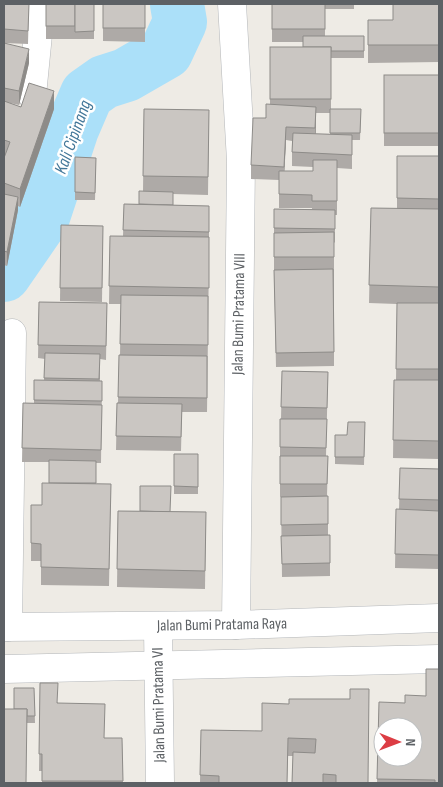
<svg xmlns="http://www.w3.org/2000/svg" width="443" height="787" font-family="'Sofia Sans Condensed',sans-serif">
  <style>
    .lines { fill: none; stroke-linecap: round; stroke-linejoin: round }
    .river { stroke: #abe0f9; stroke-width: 54 }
    .minor-casing { stroke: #b3b6b9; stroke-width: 29 }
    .minor { stroke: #fff; stroke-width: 28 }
    .wall { fill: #aeaaa7; fill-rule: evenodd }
    .shaded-wall { fill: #8d8b88 }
    .building { fill: #cac6c2; stroke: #8d8b88; fill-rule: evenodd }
    .labels { text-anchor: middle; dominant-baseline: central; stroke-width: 5; stroke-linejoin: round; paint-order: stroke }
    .street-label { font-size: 16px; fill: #5d6165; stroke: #fff }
    .water-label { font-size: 18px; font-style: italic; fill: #437799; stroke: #fff }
  </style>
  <rect width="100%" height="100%" fill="#eeebe5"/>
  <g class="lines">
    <path class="river" d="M4,275L42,220L72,129L87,94L104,82L126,75L166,52L180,22L177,4"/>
    <defs>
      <g id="minor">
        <path d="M232,4L241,161L236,625"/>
        <path d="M32,95L41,4"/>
        <path d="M4,627L236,625L439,618"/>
        <path d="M8,627L12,333"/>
        <path d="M158,627L160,783"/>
        <path d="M4,669L439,659"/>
      </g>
    </defs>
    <use href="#minor" class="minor-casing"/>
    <use href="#minor" class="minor"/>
  </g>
  <g class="wall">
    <path d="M4,4H29L28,44L5,43L29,63L19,105L6,102L21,107L54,109L20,207L18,206V210L7,266L4,265Z"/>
    <rect x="46" y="4" width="48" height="35"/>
    <path d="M103,4H145V42L103,41Z"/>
    <path d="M272,4H354V9H325V36H364V58H331V109H361L360,140H352V169L337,168V215H335V243L334,242V366L276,367L274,271V209H312V208H279V180L251,179V165L270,104V47H303V42H272ZM316,113H330V134H316ZM286,140L292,141V166L313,167V171H284Z"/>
    <path d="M439,4V62L368,63V20H393Z"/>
    <rect x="384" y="75" width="55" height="71"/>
    <path d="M144,109L209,110L208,195L173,194V205L209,206V255L207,412H182L181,451L116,450L117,403H118L119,355H120L121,304H109L110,236H123L124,204H139L143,191Z"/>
    <path d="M397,156H439V459L393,458L394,380H396L397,304L369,303L371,208L397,209Z"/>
    <path d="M75,157L96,158L95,200H75Z"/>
    <path d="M61,225L103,226L102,302L60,301Z"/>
    <path d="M39,302L107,303L106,360L100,359V381H102L101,463H96V484H111L109,586L41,585V561H31V505H42L49,483V462H22L23,403H34V380H44L45,359L38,358Z"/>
    <path d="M282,371L328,372L326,456H328L327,496H328V535H330V576L282,577L281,497H280V419H281Z"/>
    <path d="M365,422L364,465L335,464V435H347Z"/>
    <rect x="174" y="454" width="24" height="40"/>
    <path d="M400,468L439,469V569L395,568L396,509L399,510Z"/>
    <path d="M118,511L206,512L205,589L117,587Z"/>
    <path d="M40,683L58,703L104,738H122L123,783H42V771H39Z"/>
    <path d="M34,688L35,723H27L14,709Z"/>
    <path d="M379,702L439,783H377Z"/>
    <path d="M289,704L368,783H292L293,756H288L287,783H200L201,730L262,731Z"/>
  </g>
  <g class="shaded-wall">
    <path d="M29,49V63L19,105V91Z"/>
    <path d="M54,91V109L20,207V189Z"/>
    <path d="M316,107V120L315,141V128Z"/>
    <path d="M286,127V140L284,180V167Z"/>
    <path d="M18,197V210L7,266V252Z"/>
  </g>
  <g class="building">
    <path d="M4,4H29L28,31L4,29Z"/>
    <rect x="46" y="4" width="29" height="22"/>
    <path d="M75,4H94V31L75,32Z"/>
    <rect x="103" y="4" width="42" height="24"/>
    <rect x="272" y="4" width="53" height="25"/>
    <path d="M393,4H439V45H368V20H393Z"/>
    <path d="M303,36H364V51H331V47H303Z"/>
    <path d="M4,43L29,49L19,91L4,88Z"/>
    <rect x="270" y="47" width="61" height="52"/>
    <rect x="384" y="75" width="55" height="58"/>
    <path d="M29,83L54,91L20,189L4,183V158L10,142L4,140V101L21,107Z"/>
    <path d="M266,104L316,107L315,128L286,127L284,167L251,165L253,118H266Z"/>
    <path d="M144,109L209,110L208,177L143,176Z"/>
    <path d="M330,109H361L360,133H330Z"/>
    <path d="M293,133L352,135V155L292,152Z"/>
    <path d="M397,156H439V199L397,198Z"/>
    <path d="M75,157L96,158L95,193L75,192Z"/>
    <path d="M313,160H337V201H312V195L279,194V171H313Z"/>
    <path d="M139,191L173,192V205L139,204Z"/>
    <path d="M4,194L18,197L7,252L4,251Z"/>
    <path d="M124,204L209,206V232L123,230Z"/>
    <path d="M371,208L439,209V287L369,285Z"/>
    <path d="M274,209L335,210V229L274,228Z"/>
    <path d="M61,225L103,226L102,288H60Z"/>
    <path d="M334,232V257H274V233Z"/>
    <path d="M110,236L209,237V288L109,286Z"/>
    <path d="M333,269L334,352L276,353L274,270Z"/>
    <path d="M121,295L208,296V345L120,344Z"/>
    <path d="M39,302L107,303L106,346L38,345Z"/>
    <path d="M397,303H439V369H396Z"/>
    <path d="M45,353L100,354L99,379L44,378Z"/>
    <path d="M119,355L207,356V398L118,397Z"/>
    <path d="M282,371L328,372L327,408L281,407Z"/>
    <path d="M34,380L102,381V401L34,400Z"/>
    <path d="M394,380H439V441L393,440Z"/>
    <path d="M23,403L102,405L101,450L22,448Z"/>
    <path d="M117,403L182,404L181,437L116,436Z"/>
    <path d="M280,419H327L326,448L280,447Z"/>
    <path d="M348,422H365L364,457H335V435H347Z"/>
    <path d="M174,454H198V487L174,486Z"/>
    <path d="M280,456H328L327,484H280Z"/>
    <path d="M49,460L96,461V483H49Z"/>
    <path d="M400,468L439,469V500L399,499Z"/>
    <path d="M42,483L111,484L109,569L41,567V544L31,543V505H42Z"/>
    <path d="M140,486H171L170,512L140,511Z"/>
    <path d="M328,496V524L281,525V497Z"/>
    <path d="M396,509L439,511V555L395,554Z"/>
    <path d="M118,511L206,512L205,571L117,569Z"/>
    <path d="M330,535V563L282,564L281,536Z"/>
    <path d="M426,669H439V783H435V780L377,779L379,702L405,703V695L426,696ZM383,727H413V757H383Z"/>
    <path d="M40,683H58L57,703L105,704L104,738H122L123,781H42V754H39Z"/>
    <path d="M14,688H34L35,716H27V709H14Z"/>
    <path d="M350,689H369L368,783H336V775L323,774V783H292L293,752L315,753L316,739L288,738L287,783H219V776L200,775L201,730L262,731V703L289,704V699H350Z"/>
    <path d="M4,709H27L26,783H4Z"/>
  </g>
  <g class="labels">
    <g class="street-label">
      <text transform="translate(239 314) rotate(-89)">Jalan Bumi Pratama VIII</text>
      <text transform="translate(222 625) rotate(-1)">Jalan Bumi Pratama Raya</text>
      <text transform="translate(159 705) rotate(-91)">Jalan Bumi Pratama VI</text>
    </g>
    <g class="water-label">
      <text transform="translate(73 137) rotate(-70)">Kali Cipinang</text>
    </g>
  </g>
  <rect width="443" height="787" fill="none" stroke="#5d6165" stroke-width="10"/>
  <g transform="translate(398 742) rotate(91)"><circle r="24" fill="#ffffff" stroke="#bec0c1"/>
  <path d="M0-4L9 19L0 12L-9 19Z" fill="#dc3d44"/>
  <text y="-8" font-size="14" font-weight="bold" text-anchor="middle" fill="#5d6165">N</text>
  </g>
</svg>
